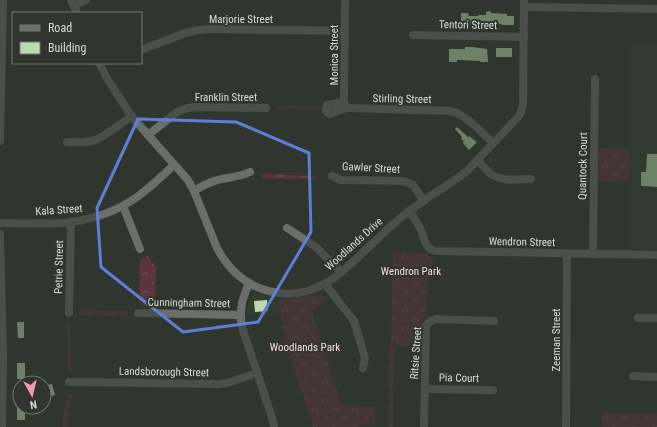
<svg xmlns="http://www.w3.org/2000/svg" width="657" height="427" font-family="'Roboto Condensed',sans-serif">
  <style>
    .built { fill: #343e30 }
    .grass { fill: url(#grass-tufts) }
    .forest { fill: url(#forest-crowns) }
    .building { fill: #bbdaae }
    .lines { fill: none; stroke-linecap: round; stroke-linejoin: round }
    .minor { stroke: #6b6e6a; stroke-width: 8 }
    .marked { fill: none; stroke: #5e7fd7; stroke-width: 3; stroke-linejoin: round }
    .labels { text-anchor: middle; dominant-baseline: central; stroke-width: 4; stroke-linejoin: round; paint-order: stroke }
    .street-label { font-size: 11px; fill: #d7dbd6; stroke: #30362e }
    .park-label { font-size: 11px; fill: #fbd8de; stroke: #30362e }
  </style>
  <defs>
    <pattern id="grass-tufts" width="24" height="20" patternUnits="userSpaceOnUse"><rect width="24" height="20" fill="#5b343d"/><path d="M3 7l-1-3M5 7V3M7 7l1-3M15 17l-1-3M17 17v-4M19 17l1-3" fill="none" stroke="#725158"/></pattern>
    <pattern id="forest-crowns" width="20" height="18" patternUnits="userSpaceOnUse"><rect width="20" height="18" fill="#5b343d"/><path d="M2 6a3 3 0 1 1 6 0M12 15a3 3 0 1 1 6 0" fill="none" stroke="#725158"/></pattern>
  </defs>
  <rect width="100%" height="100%" fill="#30362e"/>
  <g class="built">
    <path d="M631,43H657V251H629Z"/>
    <path d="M255,294L279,299L281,313L247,315V308L252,296Z"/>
  </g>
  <g class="grass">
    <rect x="277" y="106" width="42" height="3"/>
    <path d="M263,174L317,176L318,179L262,178Z"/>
    <path d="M79,310L128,311L127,316L79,315Z"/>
    <path d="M70,323L71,371H68L67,324Z"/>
    <path d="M389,346H394L393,427H389Z"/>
    <path d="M68,394L72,395L67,419V427H63V416Z"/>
  </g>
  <g class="forest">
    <path d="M599,148L630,149L629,182L598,181Z"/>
    <path d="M393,252L425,253L430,257H434L427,288L426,316C417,323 420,336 420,346H391Z"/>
    <path d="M148,256L156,267L155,308H146L139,304L140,259Z"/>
    <path d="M316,294H321L326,299L312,312L342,406L375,407V426L359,425L358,427H313L284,338L279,299H291Z"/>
    <path d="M602,413L657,414V427H602Z"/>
  </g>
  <g class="building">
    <path d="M489,11L491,12V13L507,14V16H514V25H502V24L490,25V26H480L469,24V25H463V29L458,28L459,24H461V13H468L469,16H478V15H486V12Z"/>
    <path d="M465,47H473L487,49L488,62H480V61L460,60H457V62H449V49H465Z"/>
    <rect x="496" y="48" width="16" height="9"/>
    <path d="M457,127L468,137L469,136L477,142L469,150L463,143L464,141L461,139L462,137L455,129Z"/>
    <path d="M647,154H657V187L641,186V172H646Z"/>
    <path d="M267,300L268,311L255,312L254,301Z"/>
    <path d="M17,322H24V338H18Z"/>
    <rect x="17" y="363" width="8" height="16"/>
    <path d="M52,384L55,395L48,397L44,386Z"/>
    <rect x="17" y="407" width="8" height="13"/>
  </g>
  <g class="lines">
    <g class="minor">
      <path d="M71,0L77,13"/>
      <path d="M345,0L344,102L346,107"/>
      <path d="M74,6L86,0"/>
      <path d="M524,7L657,9"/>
      <path d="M413,35L524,37"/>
      <path d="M141,50L185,33L198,30L212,29L345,31"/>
      <path d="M99,63L108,80L132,117L188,180L194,191L217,248C240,292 289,307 331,280C341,274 348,266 357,258C370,246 383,233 397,221C415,205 439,191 459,177L468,170L518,117L521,112L523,105L524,0"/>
      <path d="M344,102L327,105C325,109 325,112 330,114L339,110L347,108L452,111C469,117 480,131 493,143"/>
      <path d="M148,135L177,112L184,109L194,107L266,108"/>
      <path d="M0,141L3,0"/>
      <path d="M67,142C75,142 84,143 92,141C104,138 121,123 132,116"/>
      <path d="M477,160C482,164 486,170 491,174C501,182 519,179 531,179"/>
      <path d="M332,176L341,180L404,181L413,185L424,201"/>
      <path d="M194,191C202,186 209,182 218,180C229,177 240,177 250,172"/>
      <path d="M123,206L140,249"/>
      <path d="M409,211C413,217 417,222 420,228C425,238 424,249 436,251L657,255"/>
      <path d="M0,223C22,223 49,225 71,222C94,219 117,211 137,197C150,188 162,176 174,165"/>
      <path d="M287,228L316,247L341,272"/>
      <path d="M0,234L3,355L2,427"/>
      <path d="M593,254L595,79"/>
      <path d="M249,283C242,300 239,308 242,327L273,421L274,427"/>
      <path d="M325,284L354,321L365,358L363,368"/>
      <path d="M69,313L71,222"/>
      <path d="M138,313L240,315"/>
      <path d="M638,318H657"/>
      <path d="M633,376L657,377"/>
      <path d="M69,382L216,384L227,383L257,373"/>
      <path d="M425,389L493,390"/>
      <path d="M424,427L426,326L429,322L435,319L494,321"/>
      <path d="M566,427L567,253"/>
    </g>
  </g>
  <path d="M0 0H657V427H0ZM138,119L236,122L309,153L311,232L258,322L183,332L101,267L97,208Z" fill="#30362e" fill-opacity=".55" fill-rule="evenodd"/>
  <path class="marked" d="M138,119L236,122L309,153L311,232L258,322L183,332L101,267L97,208Z"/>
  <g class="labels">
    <g class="street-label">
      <text x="241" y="19">Marjorie Street</text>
      <text transform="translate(468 25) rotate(1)">Tentori Street</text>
      <text transform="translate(334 55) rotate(-90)">Monica Street</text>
      <text x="226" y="97">Franklin Street</text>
      <text transform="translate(402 99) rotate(1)">Stirling Street</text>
      <text transform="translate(583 166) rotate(-89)">Quantock Court</text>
      <text transform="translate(371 168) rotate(3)">Gawler Street</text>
      <text transform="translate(59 210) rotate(-4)">Kala Street</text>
      <text transform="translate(522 242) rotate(1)">Wendron Street</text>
      <text transform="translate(354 244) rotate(-42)">Woodlands Drive</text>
      <text transform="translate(59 267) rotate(-89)">Petrie Street</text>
      <text transform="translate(189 303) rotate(1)">Cunningham Street</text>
      <text transform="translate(556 340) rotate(-90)">Zeeman Street</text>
      <text transform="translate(416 353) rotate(-86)">Ritsie Street</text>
      <text transform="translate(164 372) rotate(1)">Landsborough Street</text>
      <text transform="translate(459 378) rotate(1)">Pia Court</text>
    </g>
    <g class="park-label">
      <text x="411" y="271">Wendron Park</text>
      <text x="305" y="347">Woodlands Park</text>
    </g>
  </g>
  <rect x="12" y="12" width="130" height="52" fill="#30362e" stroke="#737871"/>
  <rect x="20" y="25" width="20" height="6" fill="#6b6e6a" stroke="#737871"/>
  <text x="48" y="32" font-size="12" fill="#d7dbd6">Road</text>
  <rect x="20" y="42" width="20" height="12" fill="#bbdaae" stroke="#737871"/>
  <text x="48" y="52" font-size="12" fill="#d7dbd6">Building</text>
  <g transform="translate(32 395) rotate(172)"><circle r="19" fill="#30362e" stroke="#737871"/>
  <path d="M0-3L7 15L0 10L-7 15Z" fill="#f29aad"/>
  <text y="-6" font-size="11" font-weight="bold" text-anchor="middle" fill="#d7dbd6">N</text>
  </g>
</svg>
